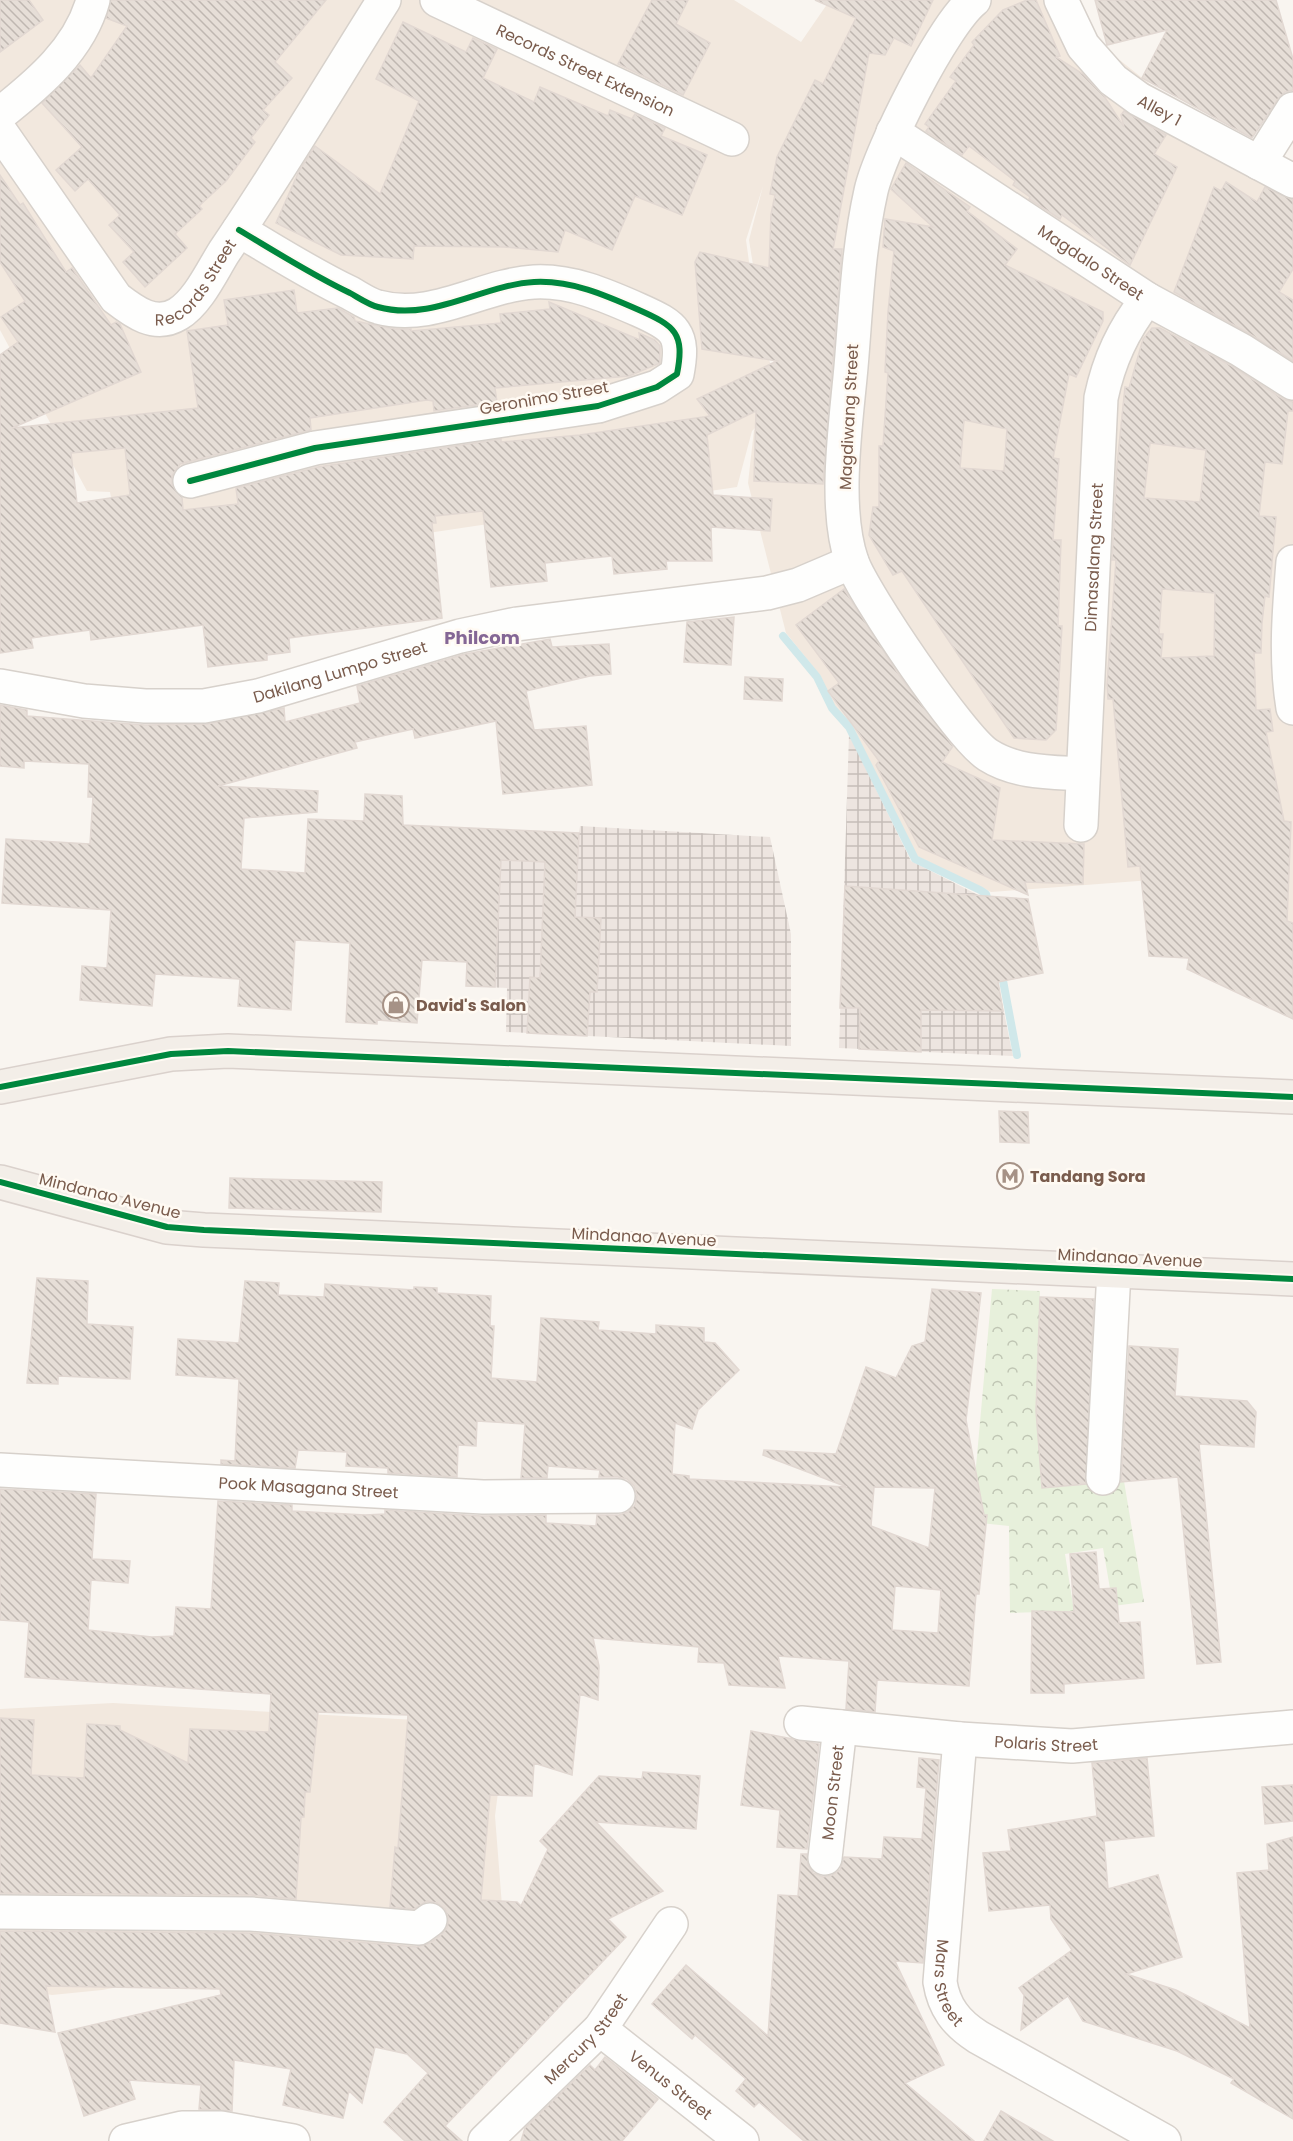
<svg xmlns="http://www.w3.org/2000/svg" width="1293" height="2141" font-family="Poppins,sans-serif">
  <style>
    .residential { fill: #f2e8de }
    .industrial { fill: url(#industrial-grid) }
    .forest { fill: url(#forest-crowns) }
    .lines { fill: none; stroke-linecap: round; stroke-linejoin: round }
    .stream { stroke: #d0e8ea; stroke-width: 8 }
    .building { fill: url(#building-back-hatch); stroke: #e2d8d2; stroke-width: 1.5; fill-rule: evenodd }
    .minor-casing { stroke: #d7d1cb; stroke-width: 36 }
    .major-casing { stroke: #dad1cc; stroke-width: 36 }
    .minor { stroke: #fefefd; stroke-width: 33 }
    .major { stroke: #f3eee8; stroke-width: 33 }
    .cycleway-casing { stroke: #fffaf3; stroke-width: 10 }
    .cycleway { stroke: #00873e; stroke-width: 6 }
    .labels { text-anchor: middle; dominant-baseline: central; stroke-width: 5; stroke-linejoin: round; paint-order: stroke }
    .street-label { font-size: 16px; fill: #7a5c4d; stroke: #fffaf3 }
    .poi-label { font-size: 16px; font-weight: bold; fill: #7a5c4d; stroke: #fffaf3; text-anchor: start }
    .neighbourhood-label { font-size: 18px; font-weight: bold; fill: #846695; stroke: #fffaf3 }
  </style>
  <defs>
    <pattern id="industrial-grid" width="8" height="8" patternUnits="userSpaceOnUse" patternTransform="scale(1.5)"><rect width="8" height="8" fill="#ede5e0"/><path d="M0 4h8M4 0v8" fill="none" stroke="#c5bdb8"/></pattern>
    <pattern id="forest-crowns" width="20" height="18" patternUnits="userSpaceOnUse" patternTransform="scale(1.5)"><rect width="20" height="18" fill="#e7f0db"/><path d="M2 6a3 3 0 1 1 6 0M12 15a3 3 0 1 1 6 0" fill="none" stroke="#c0c6b4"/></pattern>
    <pattern id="building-back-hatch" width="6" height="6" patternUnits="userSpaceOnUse" patternTransform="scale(1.5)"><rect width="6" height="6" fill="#e6ded7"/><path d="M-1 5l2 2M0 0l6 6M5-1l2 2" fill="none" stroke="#bfb7b1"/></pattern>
  </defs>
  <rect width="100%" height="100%" fill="#f9f5f0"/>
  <g class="residential">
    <path d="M0,0H183L143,103L208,0H734L801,42L830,0H1045L1248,163L1293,187V977L1194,928L1178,878L991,892L917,856L852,725L835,707L820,675L786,633L748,483L754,430L784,412V396L763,327L749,240L763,186L746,240L758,327L783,401L752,431L737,487L126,578L110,492L87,491L0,330Z"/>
    <path d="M113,1703L452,1722L507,1721L495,1816L502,1906L484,1975L188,1966L135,1984L102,1990L52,1995L0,1986V1709Z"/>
  </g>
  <g class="industrial">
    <path d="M849,734L911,861L980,896L1013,1056L839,1048Z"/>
    <path d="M580,826L770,837L791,934V1046L506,1032L507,988L466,986L473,828L579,833Z"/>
  </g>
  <path class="forest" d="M992,1289L1040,1291L1036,1411L1042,1487L1124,1481L1144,1602L1113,1606L1103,1548L1065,1554L1074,1611L1010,1613L1009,1526L971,1522Z"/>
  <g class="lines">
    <g class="stream">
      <path d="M783,636L817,677L832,708L849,727L915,859L980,890L986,894L989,904"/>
      <path d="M1001,970L1017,1055"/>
    </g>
  </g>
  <g class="building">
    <path d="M0,0H29L43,20L0,52Z"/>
    <path d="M111,0H326L275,62L292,78L263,110L269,115L251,138L255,142L226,181L199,206L202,209L175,234L187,248L145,287L123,262L134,252L109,225L120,215L88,179L75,191L56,170L82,147L42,103L80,65L91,78L127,26L106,18Z"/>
    <path d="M652,0H688L676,24L710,43L683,95L618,64Z"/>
    <path d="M815,0H933L911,46L894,38L885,55L869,53L833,249H842L823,484L754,481L756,411L707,435L713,495L772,499L770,531L711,527L712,561H666L667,569L614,574L612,556L545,563L547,581L491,587L483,511L435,516L436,523H432L442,618L289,638L290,652L267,655V660L208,667L203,625L91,640L90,630L31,638L33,648L0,653V355L18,342L1,317L25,301L0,262V175L20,205L23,203L66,272L72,268L111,325L116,322L120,324L141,372L12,428L198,408L187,331L228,325L224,300L294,290L297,313L338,308L354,317L355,321L395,329H411V331L501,323L500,314L550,309L549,302L640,340L639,333L655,340L660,346V363L629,376L495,388L497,402L434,411L433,401L427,400L310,418L311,430L180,464L172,476V485L182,497L183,510L238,504L236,488L318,467L501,439V442L580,435L710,416L697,399L777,361L702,349L695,262L700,252L769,268L771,214L775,195L770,194L777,157L815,80L823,84L856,18ZM125,448L130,495L77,503L71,453Z"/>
    <path d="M1027,0H1036L1060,56L1056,57L1083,74L1104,96L1124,127L1121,115L1124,111L1166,135L1154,154L1177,167L1130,265L1062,215L1060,219L1029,199L1030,197L1013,185L1015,181L969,146L962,155L926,131L929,127L925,124L956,81L950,77L974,45L972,42L1003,10Z"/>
    <path d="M1095,0H1276L1293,59V90L1285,92L1278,99L1252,138L1142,78L1167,30L1107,45Z"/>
    <path d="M403,22L466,52L473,38L497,49L483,78L534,102L540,87L608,116L610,110L632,119L635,114L665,128L661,136L707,155L682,215L635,196L612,250L565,230L558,252L504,247L414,246L413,259L341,255L276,223L299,171L315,146L380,194L419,101L376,79Z"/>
    <path d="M906,163L970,207L967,211L1017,249L1005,265L1103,312V321L1076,377L1069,374L1053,458L1059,459L1053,540H1061L1058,626H1062L1056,730L1046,740L1014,738L902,571L893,575L869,535L873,507H879V446H883L888,373L885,372L888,312L894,251L883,247L885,219L933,227L891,189ZM964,420L1007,429L1004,471L960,468Z"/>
    <path d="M1226,182L1257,202L1265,187L1293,200V269L1279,292L1293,300V361L1250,334L1174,292L1214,187L1221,191Z"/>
    <path d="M1152,328H1160L1232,366L1283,399L1293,402V411H1288L1282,464L1265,462L1259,516L1276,517L1269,597L1265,596L1262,623L1261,653H1254L1256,710L1270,709L1273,731L1266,732L1284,821L1291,822L1287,921L1293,923V1019L1187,969L1189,958L1149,956L1140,866L1128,867L1113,699H1108L1107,684L1116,560H1112L1117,465L1125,387L1129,388L1143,339ZM1150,443L1206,450L1200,502L1144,498ZM1162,589L1215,593L1214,656L1161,658L1163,634H1159Z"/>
    <path d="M844,589L899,675L953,746L942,762L1000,788L992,840L1084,844L1083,884L1025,882L1028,895L919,847L876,765L879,761L828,691L839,683L796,625Z"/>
    <path d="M734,617L731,665L684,662L687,622Z"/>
    <path d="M550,639L552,647L609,644L611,674L590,676L526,691L534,730L586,726L592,785L503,794L496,721L415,738L413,729L355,742L357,748L218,786L318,791L317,812L244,818L241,869L305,873L308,819L364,821L365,794L402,796L403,825L579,833L575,917L601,918L597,992H590L587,1036L527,1033L530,977L540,978L545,862L501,860L495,987L466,986L467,962L422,960L417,1023L377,1020V1024L346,1022L350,943L295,940L291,1010L238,1006L240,979L155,974L152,1006L80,1000L82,966L107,968L111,910L2,903L6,839L90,844L93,797H88L89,764L24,761V768L0,766V705L27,710V716L145,725L207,724L284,708L285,722L360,703L357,686L465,654Z"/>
    <path d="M745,677L783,679L782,701L744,699Z"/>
    <path d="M845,886L1028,899L1043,973L998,982L1003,1011L921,1010V1052L859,1049L860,1008H840Z"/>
    <path d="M999,1111L1028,1112L1029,1143L1000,1142Z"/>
    <path d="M230,1178L382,1182L381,1212L229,1208Z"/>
    <path d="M37,1278L88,1281L87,1324L133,1327L130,1379L58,1376V1384L27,1383Z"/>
    <path d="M245,1281L279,1283L278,1295L324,1297L325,1284L414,1290V1287L437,1288V1293L491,1296L490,1326H494L491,1378L537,1382L541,1318L599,1322L598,1330L656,1334V1325L704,1328V1342L715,1343L739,1370L698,1410L692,1429L675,1423L672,1474L689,1476V1479L847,1487L763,1455L764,1450L836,1454L866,1367L896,1378L912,1346L925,1342L932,1289L981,1293L966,1420L984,1515H987L979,1594H976L969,1686L877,1680L875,1712L846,1709L849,1661L778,1656L785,1688L729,1685L724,1663L698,1662L699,1647L593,1638L599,1666L598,1700L580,1694L572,1775L534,1763L532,1796L490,1795L481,1900L517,1902L521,1906L548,1849L540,1841L599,1776L642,1779L643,1772L700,1776L696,1829L596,1822L663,1891L608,1919L626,1937L445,2126L462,2141H405L384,2122L428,2073L407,2054L375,2047L362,2103L349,2091L343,2118L283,2105L291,2069L234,2060L232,2111L199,2109L201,2085L129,2080L135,2099L84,2116L58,2033L221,1995L220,1989L46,1986L55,2032L0,2023V1931L250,1933L417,1947L430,1943L441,1935L447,1928L449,1919L445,1909L437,1903L427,1901L414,1909L390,1907L395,1847L398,1848L408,1715L318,1712L310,1792H305L304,1817H301L296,1899L251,1895L0,1893V1718L34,1720L31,1775L84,1778L87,1724L120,1726V1730L188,1763L190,1729L269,1732L271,1694L25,1677L29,1622L0,1620V1489L96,1494L92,1559L130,1561L128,1583L91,1580L88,1630L152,1637L174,1636L176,1607L211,1609L218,1501L292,1505V1511L365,1515L385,1514V1510L482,1516L546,1515V1523L596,1526L597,1515H619L628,1512L635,1505L637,1495L634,1486L627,1479L618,1477H599L600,1470L548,1466L547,1478H521L525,1424L477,1421L476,1446L458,1445L457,1477L388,1473V1468L346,1466L347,1452L298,1450L295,1468L221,1464V1460L235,1461L239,1379L176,1375L178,1339L239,1343ZM874,1487L935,1488L929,1548L871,1526ZM895,1586L941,1590L938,1633L892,1630Z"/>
    <path d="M1040,1297L1094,1299L1086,1484L1042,1488L1036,1411Z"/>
    <path d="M1129,1346L1178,1349L1175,1396L1247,1401L1256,1412L1254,1447L1199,1444L1221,1662L1197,1664L1178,1477L1121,1482Z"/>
    <path d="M1096,1552L1099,1589L1116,1588L1119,1623L1140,1622L1144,1678L1064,1684V1693H1031L1032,1611L1074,1612L1070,1554Z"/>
    <path d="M751,1731L819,1744L807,1849L777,1847L780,1810L741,1805Z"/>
    <path d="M919,1758L939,1760L923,1963L895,1961L944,2065L905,2083L974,2141H804L759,2102L754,2107L736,2091L746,2079L695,2035L692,2039L652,2004L686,1965L768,2036L778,1895L798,1896L801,1854H807L808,1865L813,1873L823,1877L832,1875L840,1870L844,1857L882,1859L884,1837L922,1839L926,1788L917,1787Z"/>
    <path d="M1147,1758L1154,1836L1104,1841L1108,1889L1158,1875L1182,1957L1126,1974L1176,1990L1250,2028L1237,1873L1269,1870L1267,1844L1293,1837V2119L1231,2083L1234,2079L1177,2051L1083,2021L1068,1996L1021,2030L1024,1995L1019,1988L1072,1950L1051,1919L1050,1905L989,1911L983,1853L1011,1851L1008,1830L1097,1816L1092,1763Z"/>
    <path d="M1293,1785V1821L1265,1824L1262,1787Z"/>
    <path d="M605,2057L658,2099L622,2141H521L525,2128L590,2065L595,2070Z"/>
    <path d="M1001,2111L1053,2141H984Z"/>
  </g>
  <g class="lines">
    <defs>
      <g id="minor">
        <path id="s1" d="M437,0L732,139"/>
        <path d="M974,0C943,25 880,151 871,191C858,249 856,309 851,367C846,424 833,507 852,562C864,595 961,738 988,755C1016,773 1051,772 1083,774"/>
        <path id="s2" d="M1061,0L1083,46L1113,80L1139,99L1293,181"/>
        <path d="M0,114C38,84 80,49 93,0"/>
        <path id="s3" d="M0,131L116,298C134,312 155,328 178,314C198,302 212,271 224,252C280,170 331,84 384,0"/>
        <path id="s4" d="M893,132L1147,299L1241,350L1293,383"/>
        <path d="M1259,163L1293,109"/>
        <path d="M190,481L315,448L598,406L657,387L677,374C685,333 675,326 639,310C605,295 571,280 534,282C482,285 432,322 378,307C369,305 359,298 350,293C312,275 276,252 239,230"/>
        <path d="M1293,562C1289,612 1285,659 1293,708"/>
        <path id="s5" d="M0,686L84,701L145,706H204L258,696L460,636L517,624L767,593L798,585L852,562"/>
        <path id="s6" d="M1081,825L1101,398C1109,360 1123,330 1147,299"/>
        <path id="s7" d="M0,1470L483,1497L618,1496"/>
        <path d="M1103,1478L1114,1271"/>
        <path id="s8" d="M801,1723L960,1739L1072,1746L1293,1727"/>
        <path id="s9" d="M960,1739L940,1982C944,2007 956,2023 978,2037L1164,2141"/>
        <path id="s10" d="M825,1858L840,1727"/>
        <path d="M0,1912L251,1914L419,1928L430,1920"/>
        <path id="s11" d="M600,2029L742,2141"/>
        <path d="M126,2141L182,2128H221L293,2141"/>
        <path id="s12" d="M485,2141L600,2029L671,1924"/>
      </g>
      <g id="major">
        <path d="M0,1087L171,1054L228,1051L1293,1097"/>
        <path d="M0,1182L167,1227L204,1230L1293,1279"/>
      </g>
    </defs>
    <use href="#minor" class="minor-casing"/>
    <use href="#major" class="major-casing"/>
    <use href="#minor" class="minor"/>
    <use href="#major" class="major"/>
    <defs>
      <g id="cycleway">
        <path d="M190,481L315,448L598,406L657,387L677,374C685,333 675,326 639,310C605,295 571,280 534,282C482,285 432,322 378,307C369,305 359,298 350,293C312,275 276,252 239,230"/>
        <path d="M0,1087L171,1054L228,1051L1293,1097"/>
        <path d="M0,1182L167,1227L204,1230L1293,1279"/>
      </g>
    </defs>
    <use href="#cycleway" class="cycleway-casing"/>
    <use href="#cycleway" class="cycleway"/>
  </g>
  <defs>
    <symbol id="shop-ring" viewBox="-11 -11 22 22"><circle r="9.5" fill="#fffaf3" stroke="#a69286" stroke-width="1.5"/><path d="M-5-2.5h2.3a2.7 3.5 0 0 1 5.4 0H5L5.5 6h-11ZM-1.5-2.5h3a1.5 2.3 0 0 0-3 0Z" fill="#a69286"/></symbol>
    <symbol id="metro-ring" viewBox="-11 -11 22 22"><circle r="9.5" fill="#fffaf3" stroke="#a69286" stroke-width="1.5"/><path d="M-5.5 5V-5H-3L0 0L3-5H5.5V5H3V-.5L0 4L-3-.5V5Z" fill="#a69286"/></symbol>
  </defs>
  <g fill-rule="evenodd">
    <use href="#shop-ring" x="381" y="990" width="30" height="30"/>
    <use href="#metro-ring" x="995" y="1161" width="30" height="30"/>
  </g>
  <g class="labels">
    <g class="street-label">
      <text stroke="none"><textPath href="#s1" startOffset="164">Records Street Extension</textPath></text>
      <text stroke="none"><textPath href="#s2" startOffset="152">Alley 1</textPath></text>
      <text stroke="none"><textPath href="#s4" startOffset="237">Magdalo Street</textPath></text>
      <text stroke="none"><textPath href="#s3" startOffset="306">Records Street</textPath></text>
      <text transform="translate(544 398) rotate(-10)">Geronimo Street</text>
      <text transform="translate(849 417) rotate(-87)">Magdiwang Street</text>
      <text stroke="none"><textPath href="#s6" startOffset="268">Dimasalang Street</textPath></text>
      <text stroke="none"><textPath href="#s5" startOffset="346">Dakilang Lumpo Street</textPath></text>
      <text transform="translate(110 1196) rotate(14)">Mindanao Avenue</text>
      <text transform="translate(644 1237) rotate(3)">Mindanao Avenue</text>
      <text transform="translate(1130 1258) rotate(3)">Mindanao Avenue</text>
      <text stroke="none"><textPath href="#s7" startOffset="309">Pook Masagana Street</textPath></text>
      <text stroke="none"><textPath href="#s8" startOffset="246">Polaris Street</textPath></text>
      <text stroke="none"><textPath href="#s10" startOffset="66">Moon Street</textPath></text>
      <text stroke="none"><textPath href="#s9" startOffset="246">Mars Street</textPath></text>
      <text stroke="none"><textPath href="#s12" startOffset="144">Mercury Street</textPath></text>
      <text stroke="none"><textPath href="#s11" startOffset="90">Venus Street</textPath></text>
    </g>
    <g class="poi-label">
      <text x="416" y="1005">David's Salon</text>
      <text x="1030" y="1176">Tandang Sora</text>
    </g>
    <g class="neighbourhood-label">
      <text x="482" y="637">Philcom</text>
    </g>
  </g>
</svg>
